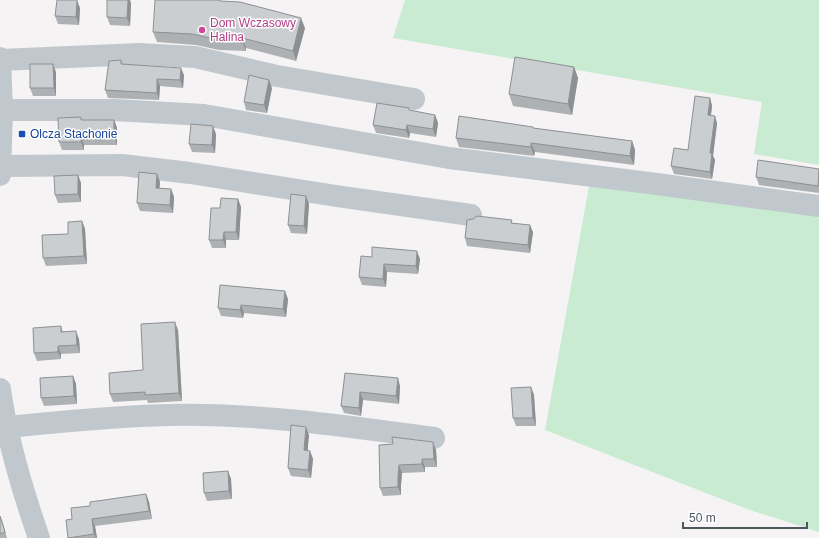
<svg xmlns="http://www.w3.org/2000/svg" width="819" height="538" font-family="Arial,sans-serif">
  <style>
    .green { fill: #c8ebd2 }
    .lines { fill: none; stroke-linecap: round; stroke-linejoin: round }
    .minor { stroke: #c1c8cd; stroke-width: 22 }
    .wall { fill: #aeb1b4 }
    .shaded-wall { fill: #8d9092 }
    .building { fill: #caced1; stroke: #8d9092 }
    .hotel-dot { fill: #d1479c; stroke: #fff; stroke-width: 1.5 }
    .transit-dot { fill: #1a4fb4; stroke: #fff; stroke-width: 1.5 }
    .labels { text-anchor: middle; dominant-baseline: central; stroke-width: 3; stroke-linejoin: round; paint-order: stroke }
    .hotel-label { font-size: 12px; fill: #b23c85; stroke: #fff; text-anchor: start }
    .transit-label { font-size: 12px; fill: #164399; stroke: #fff; text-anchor: start }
  </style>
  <rect width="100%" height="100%" fill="#f5f3f3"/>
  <g class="green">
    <path d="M405,0H819V165L754,154L762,102L393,38Z"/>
    <path d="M590,181L819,213V532L747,509L545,430Z"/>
  </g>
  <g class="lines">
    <g class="minor">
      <path d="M0,58L2,110L0,175"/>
      <path d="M0,60L139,54L195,57L277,76L414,99"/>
      <path d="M2,110H114L204,115L449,158L657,184L819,206"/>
      <path d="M1,166L122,165L190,173L343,197L471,215"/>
      <path d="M0,389C7,440 22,489 39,538"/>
      <path d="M7,429L18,426C68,421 119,416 169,415C258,413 346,426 434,438"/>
    </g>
  </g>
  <g class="wall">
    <path d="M224,1L305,28L296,61L246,48V51L219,50L196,45L157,42L153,32Z"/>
    <path d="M131,3L130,26L110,25L107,17Z"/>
    <path d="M80,8L79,25L58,24L55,16Z"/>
    <path d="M121,60L123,64L184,75L183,88L160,86L159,100L108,98L105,90Z"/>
    <path d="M574,67L578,78L572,115L513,106L509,94Z"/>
    <path d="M56,72V96H33L30,88Z"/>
    <path d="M272,88L267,113L246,110L244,102Z"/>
    <path d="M710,98L712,106L711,115L717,123L713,156L715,160L712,179L674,174L671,166L688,150Z"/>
    <path d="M409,108L410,110L435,115L438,123L436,137L410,133L409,138L376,133L373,125Z"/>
    <path d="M81,117L82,120H114L117,128V145H84V150H62L59,142Z"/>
    <path d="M533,127L534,129L632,141L635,150L634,165L535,152L534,156L459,147L456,138Z"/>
    <path d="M216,134L215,153L192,152L189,144Z"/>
    <path d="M819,169V193L759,185L756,177Z"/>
    <path d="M157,174L160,182L159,188L171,189L174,197L173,213L140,211L137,203Z"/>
    <path d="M78,175L81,183V202L58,203L55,195Z"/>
    <path d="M306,196L309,204L307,234L291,233L288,225Z"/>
    <path d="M238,199L241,207L239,240H226V248H212L209,240L220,208Z"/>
    <path d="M82,221L85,229L87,264L46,266L43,258Z"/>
    <path d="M513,223L533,232L530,253L467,246L465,238Z"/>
    <path d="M372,257L420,259L418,274L387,272L386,287L362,285L359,277Z"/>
    <path d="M288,299L286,317L244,313L243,318L221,316L218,308Z"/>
    <path d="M61,326L63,332L79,339L80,353L61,354V359L37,361L34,353Z"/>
    <path d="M178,330L182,401L148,403L147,400L113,402L110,394L143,370Z"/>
    <path d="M345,373L400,386L399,404L363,400L361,416L344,413L341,406Z"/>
    <path d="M73,376L76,384L77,404L44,406L41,398Z"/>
    <path d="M531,387L534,395L536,426H516L513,418Z"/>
    <path d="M309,435L307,451H310L313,459L311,478L291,476L288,468Z"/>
    <path d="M379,445L436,450L437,467H425V472L402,473L401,485V495L383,496L380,488Z"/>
    <path d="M228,471L231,479L232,499L207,501L204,493Z"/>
    <path d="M146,494L149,502L152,519L95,526L97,538H69L72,519L90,506Z"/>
    <path d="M0,516L3,523L7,538H0Z"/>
  </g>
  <g class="shaded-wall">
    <path d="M77,0L80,8L79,25L76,17Z"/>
    <path d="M128,0H130L131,3L130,26L127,18Z"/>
    <path d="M301,18L305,28L296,61L293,51Z"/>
    <path d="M242,38L246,48V51L242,41Z"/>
    <path d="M53,64L56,72V96L54,88Z"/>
    <path d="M574,67L578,78L572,115L568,104Z"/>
    <path d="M181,68L184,75L183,88L180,80Z"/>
    <path d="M157,79L160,86L159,100L157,93Z"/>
    <path d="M269,80L272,88L267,113L264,105Z"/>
    <path d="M710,98L712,106L710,122L708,115Z"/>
    <path d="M435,115L438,123L436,137L433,129Z"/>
    <path d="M715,116L717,123L713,156L715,160L712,179L710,172V153Z"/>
    <path d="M114,120L117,128V145L114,137Z"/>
    <path d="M407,125L410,133L409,138L406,130Z"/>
    <path d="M213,126L216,134L215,153L212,145Z"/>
    <path d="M81,137L84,145V150L81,142Z"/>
    <path d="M632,141L635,150L634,165L630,156Z"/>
    <path d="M531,143L535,152L534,156L531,147Z"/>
    <path d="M157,174L160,182L159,196L156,188Z"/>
    <path d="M78,175L81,183V202L78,194Z"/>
    <path d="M171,189L174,197L173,213L170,205Z"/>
    <path d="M306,196L309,204L307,234L304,226Z"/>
    <path d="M238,199L241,207L239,240L236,232Z"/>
    <path d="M82,221L85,229L87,264L84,256Z"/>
    <path d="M530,225L533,232L530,253L528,245Z"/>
    <path d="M224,232L226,240V248L223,240Z"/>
    <path d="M417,251L420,259L418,274L416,266Z"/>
    <path d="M384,264L387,272L386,287L383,279Z"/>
    <path d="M285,291L288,299L286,317L283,309Z"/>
    <path d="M241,305L244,313L243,318L240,310Z"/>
    <path d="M175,322L178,330L182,401L179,393Z"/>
    <path d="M76,331L79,339L80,353L77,345Z"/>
    <path d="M58,346L61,354V359L58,352Z"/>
    <path d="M73,376L76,384L77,404L74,396Z"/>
    <path d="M398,378L400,386L399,404L396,396Z"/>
    <path d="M531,387L534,395L536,426L533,418Z"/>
    <path d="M360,392L363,400L361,416L359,408Z"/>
    <path d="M306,427L309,435L307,458L304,450Z"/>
    <path d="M433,442L436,450L437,467L434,459Z"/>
    <path d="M310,451L313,459L311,478L308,470Z"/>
    <path d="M422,459L425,467V472L422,464Z"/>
    <path d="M399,465L402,473L401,485V495L398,487V477Z"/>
    <path d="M228,471L231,479L232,499L229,491Z"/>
    <path d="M146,494L149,502L152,519L149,511Z"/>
    <path d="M92,519L95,526L97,538H96L94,534Z"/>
  </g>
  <g class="building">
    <path d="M57,0H77L76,17L55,16Z"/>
    <path d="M107,0H128L127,18L107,17Z"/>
    <path d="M155,0H220V1L240,2L301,18L293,51L242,38V41L215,39L192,34L153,32Z"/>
    <path d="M515,57L574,67L568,104L509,94Z"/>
    <path d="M121,60V64L181,68L180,80L157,79V93L105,90L109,61Z"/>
    <path d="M30,64H53L54,88H30Z"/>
    <path d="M249,75L269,80L264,105L244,102Z"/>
    <path d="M695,96L710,98L708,115L715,116L710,153H712L710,172L671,166L674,148L688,150Z"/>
    <path d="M377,103L409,108V110L435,115L433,129L407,125L406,130L373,125Z"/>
    <path d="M459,116L533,127V128L632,141L630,156L531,143V147L456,138Z"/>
    <path d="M81,117V120H114V137H81V142H59L58,118Z"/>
    <path d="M191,124L213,126L212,145L189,144Z"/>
    <path d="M758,160L819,169L818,186L756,177Z"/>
    <path d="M139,172L157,174L156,188L171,189L170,205L137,203Z"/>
    <path d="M78,175V194L55,195L54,176Z"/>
    <path d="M291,194L306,196L304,226L288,225Z"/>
    <path d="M221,198L238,199L236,232H224L223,240H209L211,208H220Z"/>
    <path d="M477,216L512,220L511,223L530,225L528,245L465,238L467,220L473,219Z"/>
    <path d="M82,221L84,256L43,258L42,235L68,234V222Z"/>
    <path d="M372,247L417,251L416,266L384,264L383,279L359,277L361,256L372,257Z"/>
    <path d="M220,285L285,291L283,309L241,305L240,310L218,308Z"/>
    <path d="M175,322L179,393L145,395V392L110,394L109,373L143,370L141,324Z"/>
    <path d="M61,326V332L76,331L77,345L58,346V352L34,353L33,328Z"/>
    <path d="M345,373L398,378L396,396L360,392L359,408L341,406Z"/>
    <path d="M73,376L74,396L41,398L40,378Z"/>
    <path d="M531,387L533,418H513L511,388Z"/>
    <path d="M291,425L306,427L304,450L310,451L308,470L288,468Z"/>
    <path d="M392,437L433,442L434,459H422V464L399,465L398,477V487L380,488L379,445L393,444Z"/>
    <path d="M228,471L229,491L204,493L203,473Z"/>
    <path d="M146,494L149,511L92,519L94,534L68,538L66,520L72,519L71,508L90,506V502Z"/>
    <path d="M0,516L5,532L0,534Z"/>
  </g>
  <circle class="hotel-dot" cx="202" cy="30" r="4"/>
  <rect class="transit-dot" x="18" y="130" width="8" height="8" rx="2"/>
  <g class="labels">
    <g class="hotel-label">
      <text x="210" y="23">Dom Wczasowy<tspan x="210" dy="14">Halina</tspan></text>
    </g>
    <g class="transit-label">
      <text x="30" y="134">Olcza Stachonie</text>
    </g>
  </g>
  <path d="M683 522v6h124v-6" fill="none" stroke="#4d585e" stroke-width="2"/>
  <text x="689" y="522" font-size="12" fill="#4d585e" stroke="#ffffff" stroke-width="3" paint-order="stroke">50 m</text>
</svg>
